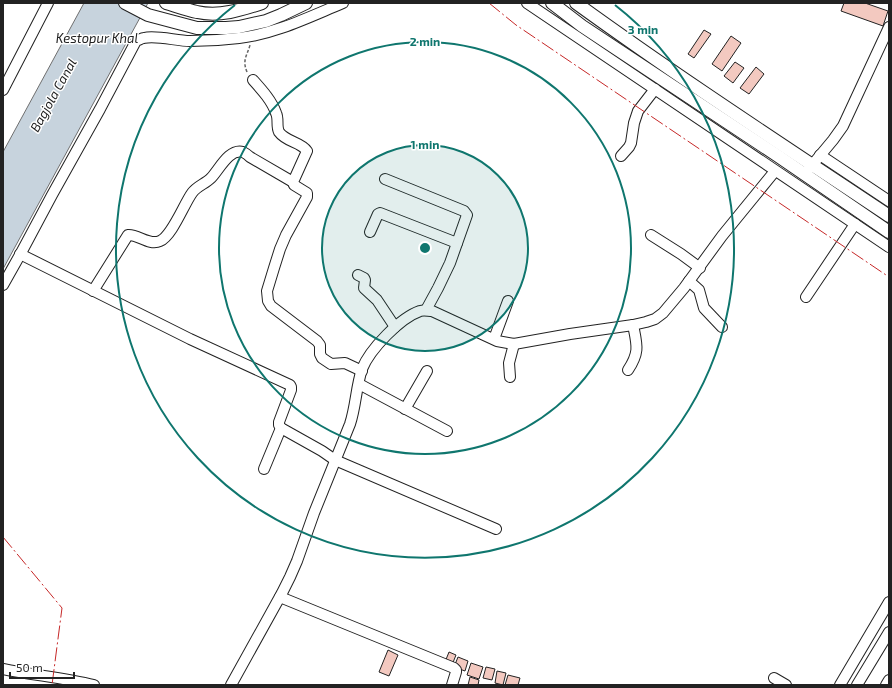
<svg xmlns="http://www.w3.org/2000/svg" width="892" height="688" font-family="'Exo 2',sans-serif">
  <style>
    .water { fill: #c7d3dd; stroke: #6f6f6f }
    .building { fill: #f3c9c0; stroke: #222 }
    .lines { fill: none; stroke-linecap: round; stroke-linejoin: round }
    .minor-casing { stroke: #222; stroke-width: 12 }
    .major-casing { stroke: #222; stroke-width: 14 }
    .path { stroke: #646464; stroke-width: 1.5; stroke-dasharray: 3 2; stroke-linecap: butt }
    .minor { stroke: #fff; stroke-width: 10 }
    .major { stroke: #fff; stroke-width: 12 }
    .power { stroke: #c62828; stroke-width: 1; stroke-dasharray: 14 3 2 3; stroke-linecap: butt }
    .ring { fill: none; stroke: #0f766e; stroke-width: 2 }
    .labels { text-anchor: middle; dominant-baseline: central; stroke-width: 3; stroke-linejoin: round; paint-order: stroke }
    .water-label { font-size: 13px; font-style: italic; fill: #222; stroke: #fff }
    .centre { fill: #0f766e; stroke: #fff; stroke-width: 2 }
    .ring-label { font-size: 12px; text-anchor: middle; font-weight: bold; fill: #0f766e; stroke: #fff; stroke-width: 3; stroke-linejoin: round; paint-order: stroke }
  </style>
  <rect width="100%" height="100%" fill="#fff"/>
  <path class="water" d="M84,3H148L3,269V152Z"/>
  <g class="building">
    <path d="M844,3H865L888,11L883,26L841,11Z"/>
    <path d="M704,30L711,34L694,58L688,54Z"/>
    <path d="M731,36L741,43L722,71L712,64Z"/>
    <path d="M735,62L744,68L733,83L724,76Z"/>
    <path d="M756,67L764,74L749,94L740,88Z"/>
    <path d="M388,650L398,655L389,676L379,672Z"/>
    <path d="M449,652L456,655L452,665L445,662Z"/>
    <path d="M458,657L468,661L465,671L454,667Z"/>
    <path d="M471,663L483,667L479,679L467,675Z"/>
    <path d="M486,667L495,669L492,680L483,678Z"/>
    <path d="M497,671L506,673L503,685L495,683Z"/>
    <path d="M508,675L520,678L518,685H505Z"/>
    <path d="M470,677L479,680L478,685H468Z"/>
  </g>
  <g class="lines">
    <defs>
      <g id="minor">
        <path d="M527,3L889,247"/>
        <path d="M253,80C262,90 272,101 276,113C279,119 276,126 279,132C286,142 301,142 307,151L293,182L294,185L307,193V197L286,235L280,249L274,268L267,291L268,301L271,306L317,341L320,345V354L322,358L331,364L345,363L362,371"/>
        <path d="M3,90L48,3"/>
        <path d="M820,155L889,201"/>
        <path d="M621,156L629,147L631,143L634,123L638,111L655,89"/>
        <path d="M808,170L833,140L843,126L889,27"/>
        <path d="M385,179L464,211L467,215L450,263L438,288L426,310"/>
        <path d="M370,232L378,214L380,213L457,243"/>
        <path d="M651,235L681,254L700,268"/>
        <path d="M20,254L190,339L290,385L291,387V390L279,422V425L281,428L322,451L335,460L496,529"/>
        <path d="M358,275L364,278L365,280L364,288L377,300L395,327"/>
        <path d="M689,281L699,290L704,308L722,327"/>
        <path d="M3,285L21,253L52,195L100,109L136,41C139,40 142,38 144,38C156,35 177,41 190,41C206,41 223,40 239,38C275,34 309,17 343,3"/>
        <path d="M93,291L128,235C138,234 149,246 160,241C172,236 184,204 192,193C197,186 205,184 211,178C219,170 229,148 243,152C245,153 248,155 250,157L293,182"/>
        <path d="M806,297L855,224"/>
        <path d="M494,339L508,301"/>
        <path d="M628,370C640,352 637,345 633,325"/>
        <path d="M510,377L509,363L514,344"/>
        <path d="M359,384L447,431"/>
        <path d="M405,409L427,371"/>
        <path d="M264,469L281,428"/>
        <path d="M280,597L454,668L456,670V672L452,685"/>
        <path d="M3,669C33,675 64,678 94,685"/>
        <path d="M774,678L786,685"/>
        <path d="M231,685L282,593L290,577L297,561L314,513L350,424C356,406 356,387 362,369C370,349 400,318 420,311C424,310 428,311 432,311L497,341L508,343L514,344L570,334L633,325L646,322L655,319L663,313L684,288L722,236L775,171"/>
        <path d="M840,685L889,602"/>
        <path d="M857,685L889,632"/>
        <path d="M886,685L889,680"/>
      </g>
      <g id="major">
        <path d="M125,3L148,15L197,28H226L239,27L266,21L281,15L306,3"/>
        <path d="M166,3C176,6 187,10 197,12C219,17 241,10 262,3"/>
        <path d="M552,3L582,26L778,156L889,232"/>
        <path d="M576,3C678,77 784,146 889,216"/>
      </g>
    </defs>
    <use href="#minor" class="minor-casing"/>
    <use href="#major" class="major-casing"/>
    <path class="path" d="M247,72C242,60 247,56 250,45"/>
    <use href="#minor" class="minor"/>
    <use href="#major" class="major"/>
    <g class="power">
      <path d="M489,3L516,25L889,277"/>
      <path d="M3,537L62,608L52,685"/>
    </g>
  </g>
  <circle cx="425" cy="248" r="103" fill="#0f766e" fill-opacity=".12"/>
  <g class="ring">
    <circle cx="425" cy="248" r="103"/>
    <circle cx="425" cy="248" r="206"/>
    <path d="M615 5A309 309 0 1 1 235 5"/>
  </g>
  <g class="labels">
    <g class="water-label">
      <text x="97" y="38">Kestopur Khal</text>
      <text transform="translate(53 95) rotate(-61)">Bagjola Canal</text>
    </g>
  </g>
  <circle cx="425" cy="248" r="6" class="centre"/>
  <g class="ring-label">
    <text x="643" y="34">3 min</text>
    <text x="425" y="46">2 min</text>
    <text x="425" y="149">1 min</text>
  </g>
  <rect width="892" height="688" fill="none" stroke="#222222" stroke-width="8"/>
  <path d="M10 672v6h64v-6" fill="none" stroke="#222222" stroke-width="2"/>
  <text x="16" y="672" font-size="12" fill="#222222" stroke="#ffffff" stroke-width="3" paint-order="stroke">50 m</text>
</svg>
